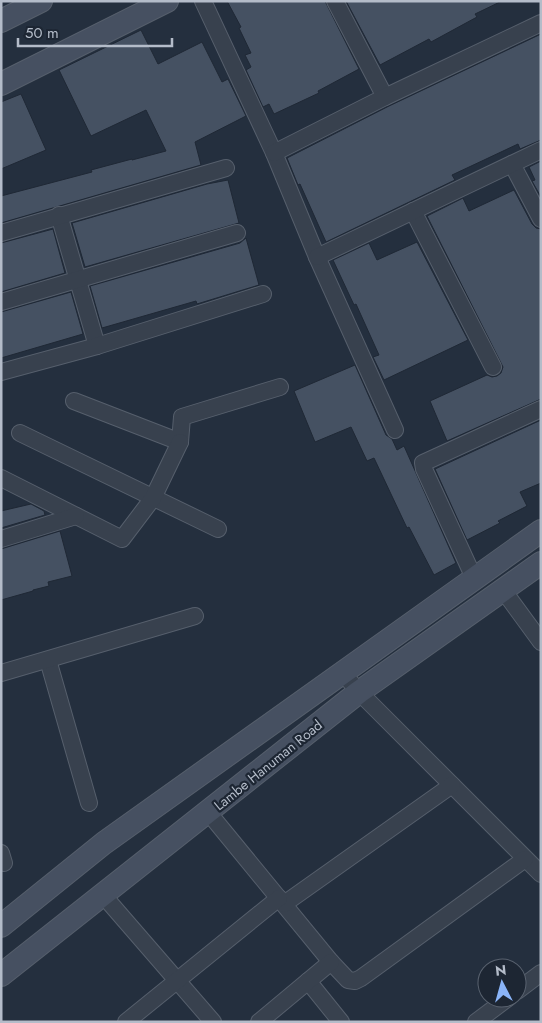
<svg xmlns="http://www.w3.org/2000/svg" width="542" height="1023" font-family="Jost,sans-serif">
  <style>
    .building { fill: #455162; stroke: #1f2835 }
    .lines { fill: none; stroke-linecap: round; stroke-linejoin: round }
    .street-casing { stroke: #565f6c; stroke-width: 18 }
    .secondary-casing { stroke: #565f6c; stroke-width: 24 }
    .street { stroke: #38414e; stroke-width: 16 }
    .secondary { stroke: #465061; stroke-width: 22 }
    .labels { text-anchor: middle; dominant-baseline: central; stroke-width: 4.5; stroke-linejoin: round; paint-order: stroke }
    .street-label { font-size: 14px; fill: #b4bcc9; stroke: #1d2633 }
  </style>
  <rect width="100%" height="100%" fill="#242f3e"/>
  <g class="building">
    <path d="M227,1H325L359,69L318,91L319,93L274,114L269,104L263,107L246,70L251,67L245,55L251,53L239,28L241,27Z"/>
    <path d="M346,1H502L475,14L477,17L431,42L429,39L380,65Z"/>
    <path d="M141,30L158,64L202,42L222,82L228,79L246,116L195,142L201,165L1,223V196L92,172L91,170L132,159V160L166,151L146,110L91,136L59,70Z"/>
    <path d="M541,34V140L520,149L518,144L484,160L452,175L455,180L326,242L300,184L298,185L287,158L389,106Z"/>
    <path d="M21,94L46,150L1,169V102Z"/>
    <path d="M541,161V197L532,181L535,180L529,167Z"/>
    <path d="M228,180L239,223L85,267L72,223L207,184Z"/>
    <path d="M514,190L532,224L536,228L541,229V399L447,441L430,401L487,375L492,377L497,376L501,373L503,367L427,216L463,198L469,211Z"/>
    <path d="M53,229L65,273L1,292V243Z"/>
    <path d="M246,238L259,285L197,304L196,301L102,328L90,286L240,243Z"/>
    <path d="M417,242L468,340L384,380L373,357L379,355L356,304L354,305L333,260L369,243L377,260Z"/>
    <path d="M71,292L83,334L1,358V312Z"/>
    <path d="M355,365L386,435L392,439L397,450L404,446L456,563L434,575L409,527L407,528L374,458L367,461L351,427L315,442L294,391Z"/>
    <path d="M541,420V483L520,492L527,506L498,521L500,523L467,540L435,469Z"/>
    <path d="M31,504L44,511L45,515L1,528V511Z"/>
    <path d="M60,531L72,576L48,582L49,586L33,590V591L1,600V549Z"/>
  </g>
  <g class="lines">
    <defs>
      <g id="street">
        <path d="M203,1L274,153L317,257L395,430"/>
        <path d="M335,1L385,97"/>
        <path d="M274,153L385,97L541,23"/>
        <path d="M512,164L541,219"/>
        <path d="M413,211L493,367"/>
        <path d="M59,215L97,346"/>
        <path d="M1,233L226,168"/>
        <path d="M317,257L541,150"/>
        <path d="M1,302L237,233"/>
        <path d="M1,372L97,346L263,294"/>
        <path d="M74,401L180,442L182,417L280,387"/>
        <path d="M20,433L218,529"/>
        <path d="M1,478L122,539L153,498L180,442"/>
        <path d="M1,539L76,516"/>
        <path d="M474,578L424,469L423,463L541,409"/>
        <path d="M503,590L541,642"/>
        <path d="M48,660L89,803"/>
        <path d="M342,672L359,692L541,874"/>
        <path d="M1,673L195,616"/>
        <path d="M208,812L331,962L348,980L355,981L361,978L525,859"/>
        <path d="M1,853L4,863"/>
        <path d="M103,895L213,1022"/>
        <path d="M284,904L452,785"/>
        <path d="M308,981L341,1022"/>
        <path d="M517,991L541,973"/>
        <path d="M126,1022L279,898"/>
        <path d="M259,1022L331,962"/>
        <path d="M476,1022L508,998"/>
      </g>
      <g id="secondary">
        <path d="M1,21L41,1"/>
        <path d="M1,84L167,1"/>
        <path d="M1,926L104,843L541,531"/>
        <path d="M1,975L359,692L541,563"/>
      </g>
    </defs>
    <use href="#street" class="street-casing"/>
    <use href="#secondary" class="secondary-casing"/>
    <use href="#street" class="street"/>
    <use href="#secondary" class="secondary"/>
  </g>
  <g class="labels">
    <g class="street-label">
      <text transform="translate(268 765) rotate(-39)">Lambe Hanuman Road</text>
    </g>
  </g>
  <rect width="542" height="1023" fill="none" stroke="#b4bcc9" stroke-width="5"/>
  <g transform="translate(502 983) rotate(354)"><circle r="24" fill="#1d2633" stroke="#59626f"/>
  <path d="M0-4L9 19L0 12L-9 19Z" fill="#8ab4f8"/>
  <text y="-8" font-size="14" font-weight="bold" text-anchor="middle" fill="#b4bcc9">N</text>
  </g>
  <path d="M18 38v8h154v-8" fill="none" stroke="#b4bcc9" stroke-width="2.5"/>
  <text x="25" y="38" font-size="15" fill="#b4bcc9" stroke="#1d2633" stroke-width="4" paint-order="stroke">50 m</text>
</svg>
